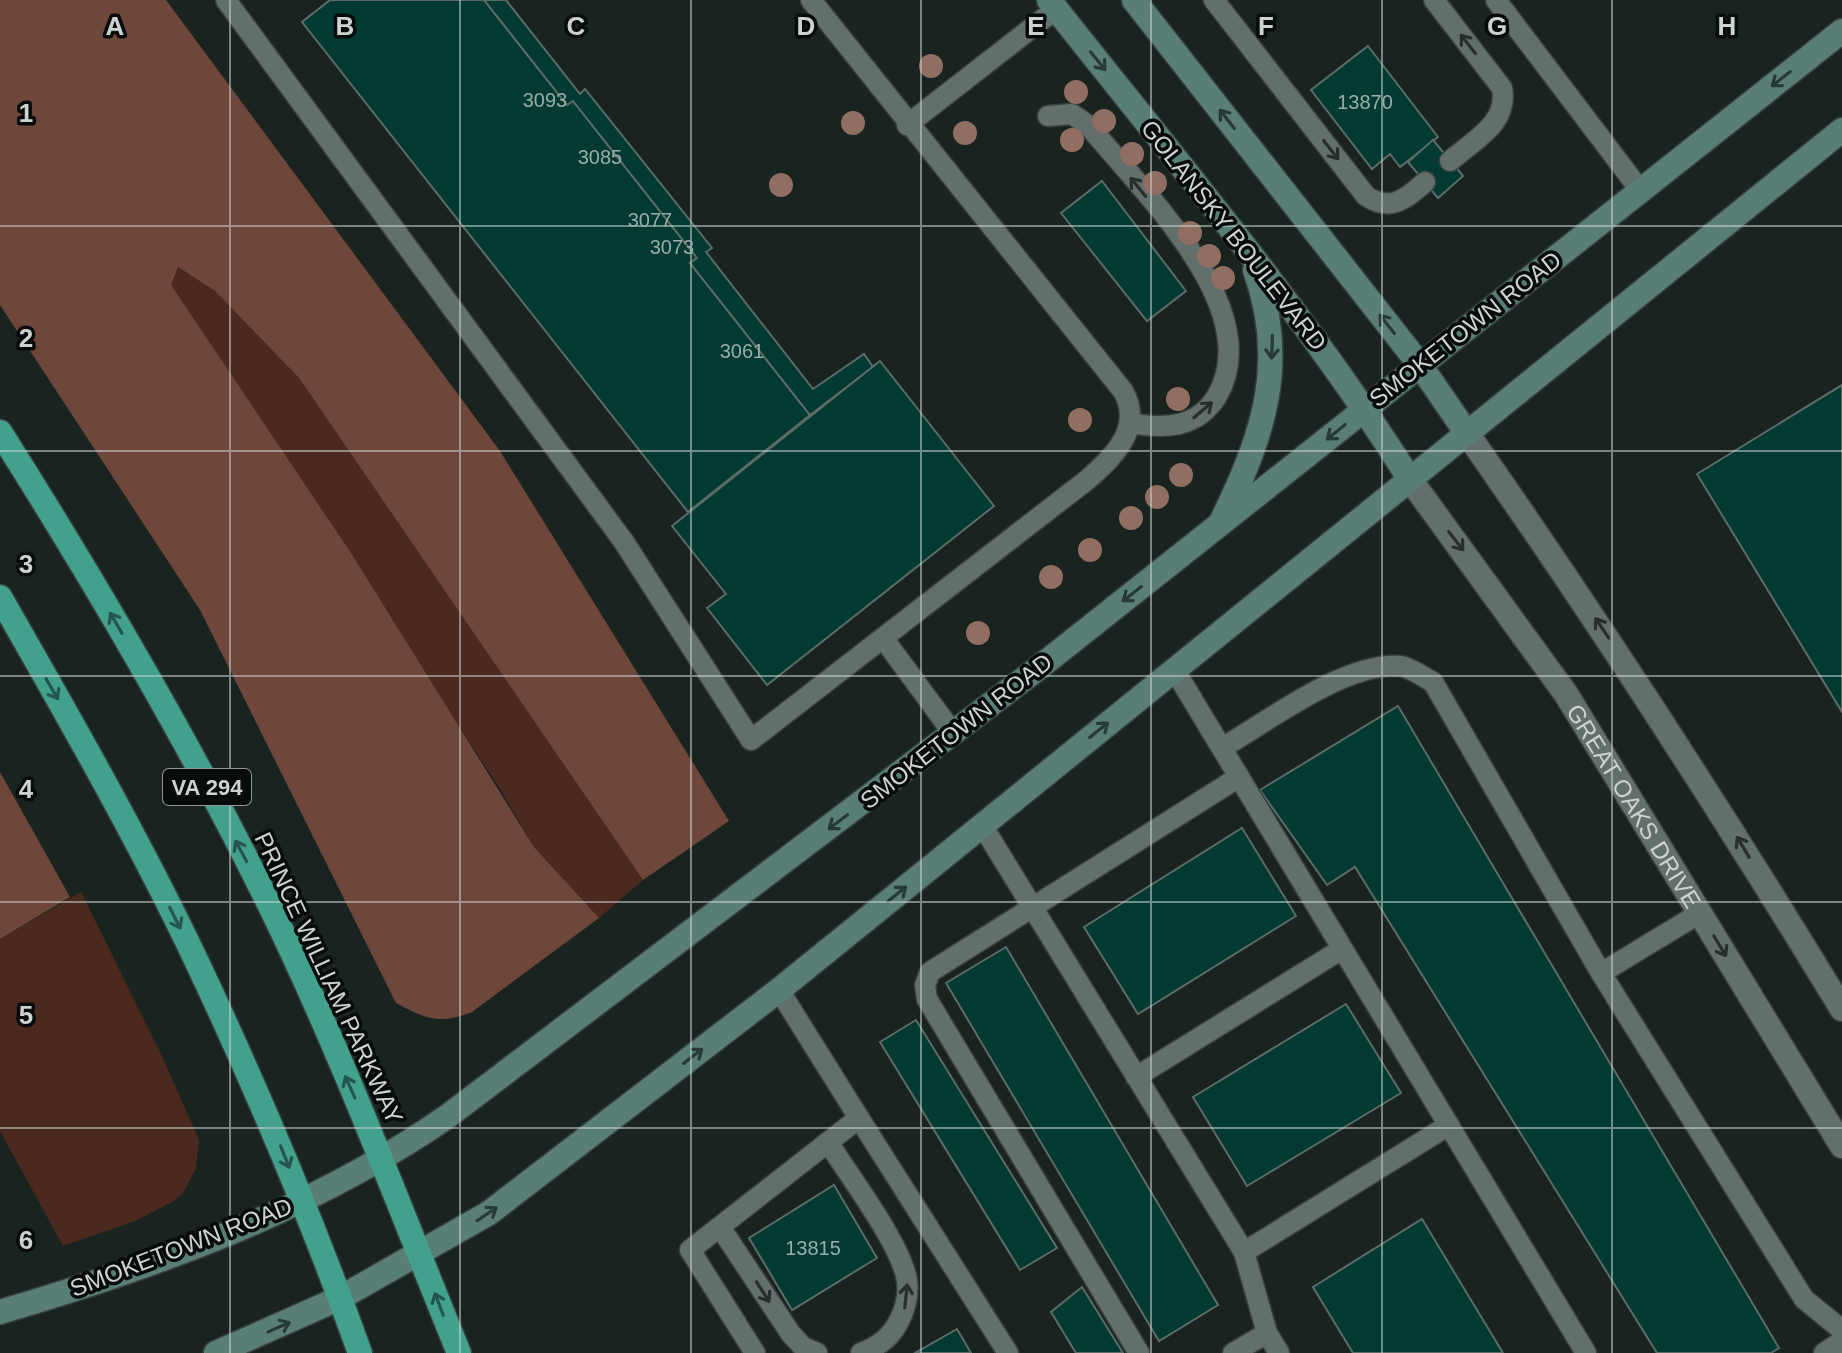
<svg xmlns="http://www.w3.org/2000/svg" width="1842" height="1353" font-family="Arial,sans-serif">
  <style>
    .green { fill: #4b291e }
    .forest { fill: #6e473a }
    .building { fill: #003a30; stroke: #5d6b67; stroke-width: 2 }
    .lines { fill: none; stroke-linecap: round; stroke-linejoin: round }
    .lane-casing { stroke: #38403e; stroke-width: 23 }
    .street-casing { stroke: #38403e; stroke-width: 27 }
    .secondary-casing { stroke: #38403e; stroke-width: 27 }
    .highway-casing { stroke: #38403e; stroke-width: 27 }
    .lane { stroke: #626f6c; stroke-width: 20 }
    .street { stroke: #626f6c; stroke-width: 24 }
    .secondary { stroke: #587e76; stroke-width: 24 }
    .highway { stroke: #41a18d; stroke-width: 24 }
    .tree { fill: #906e61 }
    .oneway { stroke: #272f2d }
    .oneway2 { stroke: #273a36 }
    .oneway3 { stroke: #24564c }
    .grid { fill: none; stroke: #ccd3d1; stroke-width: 2; stroke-opacity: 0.55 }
    .labels { text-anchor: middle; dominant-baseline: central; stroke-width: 7; stroke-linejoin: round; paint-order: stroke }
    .number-label { font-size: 20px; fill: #99ada9 }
    .shield { fill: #070c0b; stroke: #919796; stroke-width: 2 }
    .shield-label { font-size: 22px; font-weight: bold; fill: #ccd3d1 }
    .street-label { font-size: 24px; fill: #ccd3d1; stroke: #070c0b }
    .grid-label { font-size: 26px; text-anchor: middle; font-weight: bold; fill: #ccd3d1; stroke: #070c0b; stroke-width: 7; stroke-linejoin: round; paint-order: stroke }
  </style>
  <rect width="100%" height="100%" fill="#192421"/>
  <g class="green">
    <path d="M178,267L215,291L299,378L643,880L599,918L534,847L502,792L170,284Z"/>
    <path d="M81,892L161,1054L199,1140L196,1168L183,1193L174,1201L135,1221L63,1246L0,1131V939Z"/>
  </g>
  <g class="forest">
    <path d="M0,0H166L500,451L729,821L643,880L299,378L215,291L178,267L171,285L351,553L534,847L599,918L472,1012C439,1025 426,1019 396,1003L200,610L0,305Z"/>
    <path d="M0,772L70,897L0,939Z"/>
  </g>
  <g class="building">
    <path d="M330,0H484L567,105L573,101L697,258L690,263L810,415L688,512L302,22Z"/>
    <path d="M484,0H506L580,94L585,89L712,248L706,252L813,389L864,354L873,367L810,415L690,263L697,258L573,101L567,105Z"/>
    <path d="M1368,46L1438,137L1400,167L1390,154L1372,169L1311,90Z"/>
    <path d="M1433,140L1463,176L1438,198L1408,162Z"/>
    <path d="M1102,181L1186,291L1147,321L1061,213Z"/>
    <path d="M880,361L994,506L767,685L707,608L726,594L672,526Z"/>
    <path d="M1842,385V712L1697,474Z"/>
    <path d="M1398,706L1779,1348L1771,1353H1657L1355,867L1327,885L1260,790Z"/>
    <path d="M1242,828L1296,916L1138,1014L1084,927Z"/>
    <path d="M1006,947L1218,1305L1159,1341L946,983Z"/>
    <path d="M1346,1004L1401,1093L1247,1186L1193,1097Z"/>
    <path d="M916,1020L1057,1248L1020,1270L880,1042Z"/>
    <path d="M834,1185L877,1258L792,1310L749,1238Z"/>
    <path d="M1422,1219L1503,1353H1353L1313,1287Z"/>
    <path d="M1082,1287L1123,1353H1076L1051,1312Z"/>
    <path d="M957,1329L971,1353H915Z"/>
  </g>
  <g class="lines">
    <defs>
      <g id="lane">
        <path d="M226,0L624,542L751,740L1087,480C1114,457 1144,427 1123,391L811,0"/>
        <path d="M1214,0L1366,196C1390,212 1405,200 1425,182"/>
        <path d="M1434,0L1502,88C1509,123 1474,140 1450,161"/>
        <path d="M1496,0L1640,190"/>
        <path d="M1048,116L1072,114L1089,126C1140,189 1268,309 1217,396C1197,429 1163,429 1130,423"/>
        <path d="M907,125L1056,9"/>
        <path d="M883,638L953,733"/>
        <path d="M1174,669L1586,1353"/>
        <path d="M1222,748C1268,721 1345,662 1400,666C1410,667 1423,677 1433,682L1601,973L1804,1299L1842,1330"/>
        <path d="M982,825L1244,1252L1267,1333L1279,1353"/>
        <path d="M1601,973L1700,913"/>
        <path d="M1136,1077L1342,949"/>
        <path d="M859,1118L1008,1353"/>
        <path d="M828,1142C849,1176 902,1245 907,1281C909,1296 905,1310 898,1323C890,1338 878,1347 861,1353"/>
        <path d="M720,1227L791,1334L803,1347L817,1353"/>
        <path d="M1244,1252L1449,1125"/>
        <path d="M755,1353L690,1250L859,1118L779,990"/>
        <path d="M1139,1353L927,999L925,985L930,972L1239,777"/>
        <path d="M1233,1353L1267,1333"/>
        <path d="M1824,1353L1842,1341"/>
      </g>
      <g id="street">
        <path d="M1466,432C1598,620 1722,812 1842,1009"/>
        <path id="s1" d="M1409,478L1566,694L1842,1146"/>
      </g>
      <g id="secondary">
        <path d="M1049,0C1173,157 1302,309 1409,478"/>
        <path d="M1134,0L1420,365L1466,432"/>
        <path d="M1223,518C1264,434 1288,362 1255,270"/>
        <path d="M0,1312C156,1266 313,1210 448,1116L1041,666L1842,31"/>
        <path d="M216,1353L340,1298L489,1213L779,990L1842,130"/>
      </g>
      <g id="highway">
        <path d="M0,432C97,585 190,743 270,906C341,1051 398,1204 459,1353"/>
        <path d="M0,597C68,716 137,836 196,960C257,1089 312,1219 360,1353"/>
      </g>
    </defs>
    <use href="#lane" class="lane-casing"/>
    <use href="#street" class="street-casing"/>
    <use href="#secondary" class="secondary-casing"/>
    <use href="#highway" class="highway-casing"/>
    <use href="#lane" class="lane"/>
    <use href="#street" class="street"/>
    <use href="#secondary" class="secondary"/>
    <use href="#highway" class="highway"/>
  </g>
  <g class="tree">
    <circle cx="931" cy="66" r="12"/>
    <circle cx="1076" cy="92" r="12"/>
    <circle cx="1104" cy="121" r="12"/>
    <circle cx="853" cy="123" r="12"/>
    <circle cx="965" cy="133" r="12"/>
    <circle cx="1072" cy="140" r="12"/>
    <circle cx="1132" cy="154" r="12"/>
    <circle cx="1155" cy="183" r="12"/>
    <circle cx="781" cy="185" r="12"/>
    <circle cx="1190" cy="233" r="12"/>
    <circle cx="1209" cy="256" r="12"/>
    <circle cx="1223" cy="278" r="12"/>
    <circle cx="1178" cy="399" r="12"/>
    <circle cx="1080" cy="420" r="12"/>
    <circle cx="1181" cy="475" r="12"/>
    <circle cx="1157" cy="497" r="12"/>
    <circle cx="1131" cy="518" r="12"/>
    <circle cx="1090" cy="550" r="12"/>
    <circle cx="1051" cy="577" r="12"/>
    <circle cx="978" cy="633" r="12"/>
  </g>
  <defs><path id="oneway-shaft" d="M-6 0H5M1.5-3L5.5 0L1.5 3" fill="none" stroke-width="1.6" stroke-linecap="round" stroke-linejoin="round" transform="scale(2)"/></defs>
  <g class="oneway">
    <use href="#oneway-shaft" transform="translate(1468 44) rotate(-128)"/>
    <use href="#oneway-shaft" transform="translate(1331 150) rotate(52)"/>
    <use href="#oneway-shaft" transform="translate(1138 187) rotate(-129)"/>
    <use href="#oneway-shaft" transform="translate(1203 410) rotate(-40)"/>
    <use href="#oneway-shaft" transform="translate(1456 541) rotate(52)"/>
    <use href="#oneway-shaft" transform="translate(1602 628) rotate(-124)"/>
    <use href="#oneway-shaft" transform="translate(1743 847) rotate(-121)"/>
    <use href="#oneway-shaft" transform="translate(1720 946) rotate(59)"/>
    <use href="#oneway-shaft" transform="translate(763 1292) rotate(57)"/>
    <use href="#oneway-shaft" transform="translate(906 1296) rotate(-84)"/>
  </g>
  <g class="oneway2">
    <use href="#oneway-shaft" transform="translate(1098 61) rotate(51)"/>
    <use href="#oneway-shaft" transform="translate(1781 79) rotate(142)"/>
    <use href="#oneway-shaft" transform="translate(1227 119) rotate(-128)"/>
    <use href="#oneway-shaft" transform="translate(1387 324) rotate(-128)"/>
    <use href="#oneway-shaft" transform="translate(1272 347) rotate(92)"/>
    <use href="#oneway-shaft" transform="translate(1336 432) rotate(141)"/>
    <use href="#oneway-shaft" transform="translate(1132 594) rotate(142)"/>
    <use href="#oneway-shaft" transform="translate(1099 730) rotate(-39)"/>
    <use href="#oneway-shaft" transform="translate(838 822) rotate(143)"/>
    <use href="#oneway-shaft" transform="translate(897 894) rotate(-39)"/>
    <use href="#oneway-shaft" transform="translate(693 1056) rotate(-38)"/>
    <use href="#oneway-shaft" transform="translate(487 1214) rotate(-34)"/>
    <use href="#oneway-shaft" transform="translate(279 1327) rotate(-24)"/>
  </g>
  <g class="oneway3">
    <use href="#oneway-shaft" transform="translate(116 623) rotate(-120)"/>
    <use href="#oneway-shaft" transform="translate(52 689) rotate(60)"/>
    <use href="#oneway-shaft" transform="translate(241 851) rotate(-118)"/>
    <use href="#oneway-shaft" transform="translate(175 918) rotate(63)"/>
    <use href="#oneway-shaft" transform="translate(350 1087) rotate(-114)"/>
    <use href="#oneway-shaft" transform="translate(285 1157) rotate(68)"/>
    <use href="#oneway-shaft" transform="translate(439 1304) rotate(-111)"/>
  </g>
  <path class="grid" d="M230,0V1353M460,0V1353M691,0V1353M921,0V1353M1151,0V1353M1382,0V1353M1612,0V1353M0,226H1842M0,451H1842M0,676H1842M0,902H1842M0,1128H1842"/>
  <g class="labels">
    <g class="number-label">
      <text x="545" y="100">3093</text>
      <text x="1365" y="102">13870</text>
      <text x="600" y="157">3085</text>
      <text x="650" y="220">3077</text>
      <text x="672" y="247">3073</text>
      <text x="742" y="351">3061</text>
      <text x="813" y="1248">13815</text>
    </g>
    <rect class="shield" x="163" y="769" width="88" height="36" rx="6"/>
    <g class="shield-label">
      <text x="207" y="787">VA 294</text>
    </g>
    <g class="street-label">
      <text transform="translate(1234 235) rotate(52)">GOLANSKY BOULEVARD</text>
      <text transform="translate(1465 329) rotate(-38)">SMOKETOWN ROAD</text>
      <text transform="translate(956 731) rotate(-38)">SMOKETOWN ROAD</text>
      <text stroke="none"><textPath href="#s1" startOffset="398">GREAT OAKS DRIVE</textPath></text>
      <text transform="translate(329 978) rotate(65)">PRINCE WILLIAM PARKWAY</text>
      <text transform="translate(181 1247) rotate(-21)">SMOKETOWN ROAD</text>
    </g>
  </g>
  <g class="grid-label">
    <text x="115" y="35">A</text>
    <text x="345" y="35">B</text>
    <text x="576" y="35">C</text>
    <text x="806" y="35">D</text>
    <text x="1036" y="35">E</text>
    <text x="1266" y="35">F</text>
    <text x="1497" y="35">G</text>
    <text x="1727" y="35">H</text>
    <text x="26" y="122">1</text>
    <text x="26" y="347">2</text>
    <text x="26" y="573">3</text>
    <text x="26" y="798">4</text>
    <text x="26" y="1024">5</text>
    <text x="26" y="1249">6</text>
  </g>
</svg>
